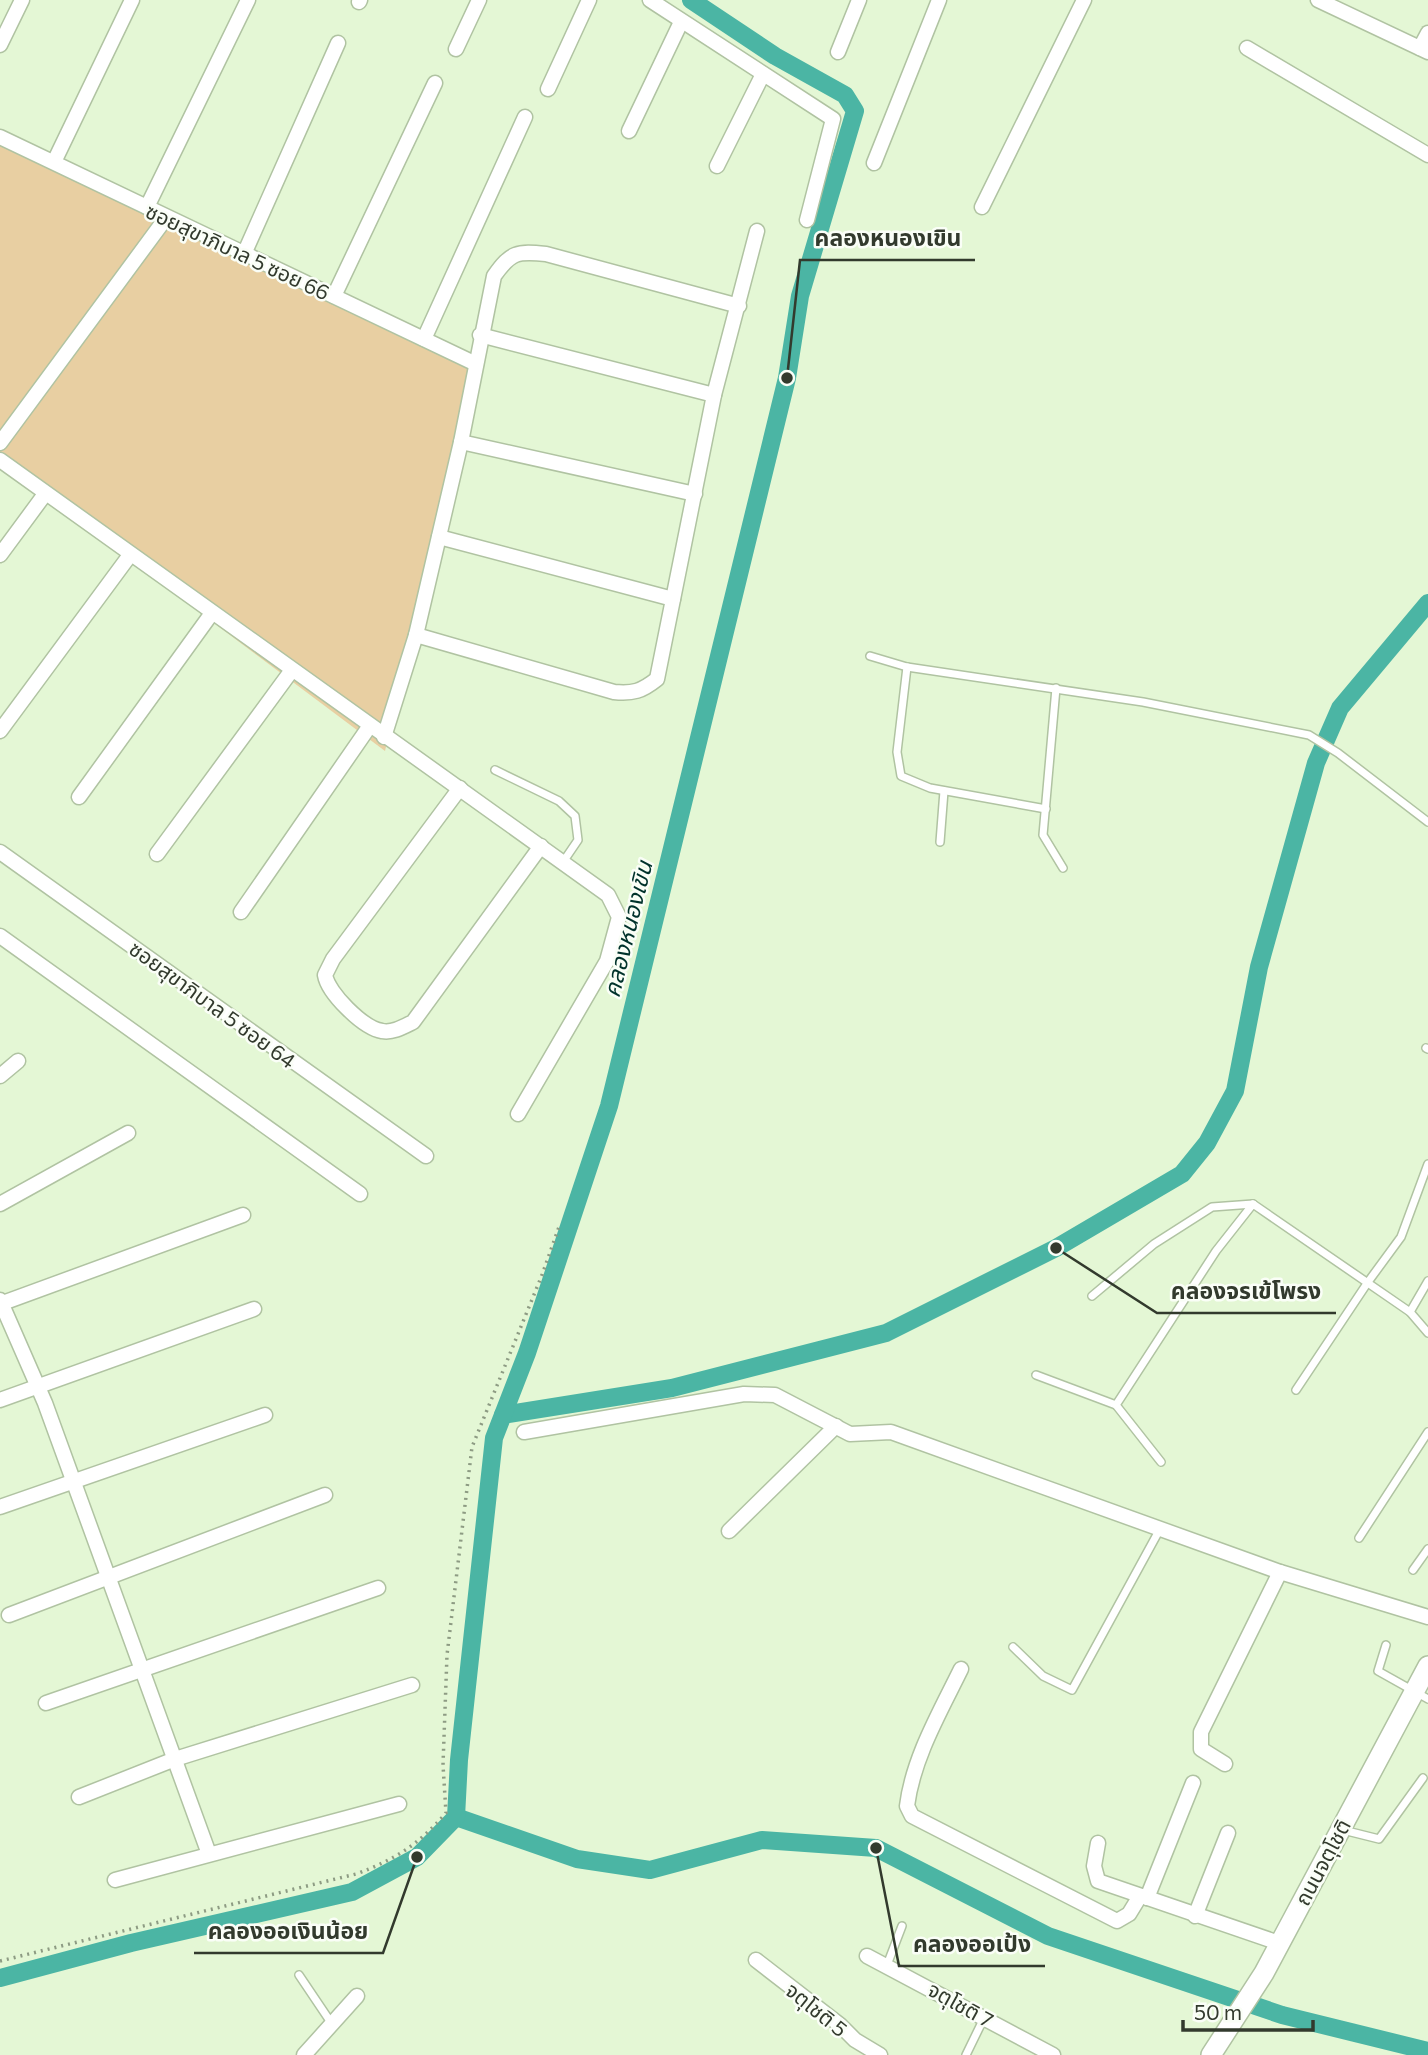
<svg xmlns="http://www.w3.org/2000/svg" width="1428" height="2055" font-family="Commissioner,'Noto Sans Thai',sans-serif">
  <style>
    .green { fill: #e8cfa2 }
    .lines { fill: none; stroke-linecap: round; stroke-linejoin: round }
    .canal { stroke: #4bb5a4; stroke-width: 18 }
    .service-casing { stroke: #b0c3a2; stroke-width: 10 }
    .minor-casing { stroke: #b0c3a2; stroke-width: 17 }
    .tertiary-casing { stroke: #b0c3a2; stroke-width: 22 }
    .path { stroke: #8d9b83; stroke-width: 3.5; stroke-dasharray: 2 5; stroke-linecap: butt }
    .service { stroke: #fff; stroke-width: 7 }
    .minor { stroke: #fff; stroke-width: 14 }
    .tertiary { stroke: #fff; stroke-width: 19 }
    .labels { text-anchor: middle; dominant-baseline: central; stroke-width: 5; stroke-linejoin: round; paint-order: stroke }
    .street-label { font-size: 21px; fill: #323a2d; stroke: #fafef7 }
    .water-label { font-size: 23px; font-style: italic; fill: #00322b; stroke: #fafef7 }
    .leader { fill: none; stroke: #323a2d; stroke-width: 2.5 }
    .callout-dot { fill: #323a2d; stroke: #fafef7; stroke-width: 2.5 }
    .callout-label { font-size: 23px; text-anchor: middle; font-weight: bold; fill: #323a2d; stroke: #fafef7; stroke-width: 5; stroke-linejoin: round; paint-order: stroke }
  </style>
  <rect width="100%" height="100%" fill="#e4f7d5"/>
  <path class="green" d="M0,138L474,368L385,751L0,463Z"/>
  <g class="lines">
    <g class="canal">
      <path d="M503,1415L672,1388L886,1333L1056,1248L1182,1174L1207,1143L1235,1091L1259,967L1316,763L1340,708L1428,603"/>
      <path d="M456,1817L577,1859L650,1870L762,1840L876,1848L1048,1936L1282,2015L1428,2051"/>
      <path d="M0,1978L131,1943L352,1892L417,1857L456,1817L459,1760L494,1438L527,1353L609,1106L787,378L800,296L855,111L845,95L775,56L691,0"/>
    </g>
    <defs>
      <g id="service">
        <path d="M870,656L907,667L1143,702L1309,735L1338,753L1428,822"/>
        <path d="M907,667L897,752L901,776L930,788L1046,809"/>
        <path d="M1056,688L1043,835L1063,868"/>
        <path d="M495,770L559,801L575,816L578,840L563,862"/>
        <path d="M940,842L944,791"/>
        <path d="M1426,1048L1428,1049"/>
        <path d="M1092,1296L1154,1244L1212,1207L1253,1204"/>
        <path d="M1410,1312L1428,1281"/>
        <path d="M1036,1375L1116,1405"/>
        <path d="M1296,1390L1368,1282L1401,1237L1428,1164"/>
        <path d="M1161,1462L1116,1405L1216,1251L1253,1204L1410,1312L1428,1333"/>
        <path d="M1359,1538L1428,1432"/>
        <path d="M1413,1570L1428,1549"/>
        <path d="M1386,1645L1378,1671L1428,1699"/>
        <path d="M1013,1647L1043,1676L1072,1690L1160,1529"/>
        <path d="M1343,1830L1379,1839L1423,1778"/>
        <path d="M887,1965L902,1926"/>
        <path d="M299,1975L332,2024"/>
        <path d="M966,2055L984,2018"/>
      </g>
      <g id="minor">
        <path d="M650,0L833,119L807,220"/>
        <path d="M1318,0L1428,52"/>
        <path d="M359,2L360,0"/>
        <path d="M0,45L22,0"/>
        <path d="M1247,48L1428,155"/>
        <path d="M1420,48L1428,33"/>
        <path d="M456,49L479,0"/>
        <path d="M838,52L859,0"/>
        <path d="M548,89L589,0"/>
        <path d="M629,131L681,22"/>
        <path d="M0,137L476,364"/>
        <path d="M54,162L132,0"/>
        <path d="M874,163L939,0"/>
        <path d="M717,166L763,74"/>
        <path d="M147,207L248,0"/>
        <path d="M982,207L1084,0"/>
        <path d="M244,254L338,43"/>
        <path d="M334,296L435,83"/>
        <path d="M480,335L714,395"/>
        <path d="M424,339L525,117"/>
        <path d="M461,442L695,494"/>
        <path d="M0,443L166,218"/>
        <path d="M0,460L608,895L619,917L607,961L518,1114"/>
        <path d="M439,537L673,599"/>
        <path d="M0,555L45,494"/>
        <path d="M416,635L614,692C633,694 642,691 657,679L714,395L757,231"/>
        <path d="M0,731L130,555"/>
        <path d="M384,737L416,635L461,442L494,276C511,252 517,251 546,254L739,306"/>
        <path d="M460,788L333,959L325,975C328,993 363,1028 382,1031C393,1033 403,1027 413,1022L541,846"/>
        <path d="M79,797L212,613"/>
        <path d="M0,852L426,1156"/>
        <path d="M157,854L292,670"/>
        <path d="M241,912L369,727"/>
        <path d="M0,936L360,1194"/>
        <path d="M0,1076L18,1061"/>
        <path d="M0,1204L128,1133"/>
        <path d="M0,1300L45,1403L209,1854"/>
        <path d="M0,1304L243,1215"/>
        <path d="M0,1400L254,1309"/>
        <path d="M524,1432L744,1394L775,1395L850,1434L891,1432L1280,1572L1428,1617"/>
        <path d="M0,1507L265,1415"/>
        <path d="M729,1531L836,1426"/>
        <path d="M9,1615L325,1495"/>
        <path d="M961,1669C940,1712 913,1758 907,1806L912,1816L1117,1921L1129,1914L1140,1896"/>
        <path d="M46,1703L378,1588"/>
        <path d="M1225,1764L1201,1749V1732L1280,1572"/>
        <path d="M79,1797L175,1759L412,1685"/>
        <path d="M1098,1843L1094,1866L1098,1881L1279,1943"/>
        <path d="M115,1880L399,1804"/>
        <path d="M1147,1898L1193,1783"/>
        <path d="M1195,1916L1228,1833"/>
        <path d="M867,1956L1053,2055"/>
        <path d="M756,1960L840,2025L855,2040L880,2055"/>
        <path d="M304,2055L357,1996"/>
      </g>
      <path id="tertiary" d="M1211,2055L1264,1973L1428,1666"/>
    </defs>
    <use href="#service" class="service-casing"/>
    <use href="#minor" class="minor-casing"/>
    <use href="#tertiary" class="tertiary-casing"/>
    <path class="path" d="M0,1961L356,1874C396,1859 417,1846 446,1813L443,1765L447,1655L472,1447L542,1275L560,1224"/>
    <use href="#service" class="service"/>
    <use href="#minor" class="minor"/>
    <use href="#tertiary" class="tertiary"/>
  </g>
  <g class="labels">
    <g class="street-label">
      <text transform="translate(238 251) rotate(25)">ซอยสุขาภิบาล 5 ซอย 66</text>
      <text transform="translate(213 1004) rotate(36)">ซอยสุขาภิบาล 5 ซอย 64</text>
      <text transform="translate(1322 1862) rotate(-62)">ถนนจตุโชติ</text>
      <text transform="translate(961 2004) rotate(29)">จตุโชติ 7</text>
      <text transform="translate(817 2009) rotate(39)">จตุโชติ 5</text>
    </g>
    <g class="water-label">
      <text transform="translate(627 929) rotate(-76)">คลองหนองเขิน</text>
    </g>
  </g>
  <path class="leader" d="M787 378L800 260H975M1056 1248L1157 1313H1336M417 1857L383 1953H194M876 1848L899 1966H1045"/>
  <g class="callout-dot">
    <circle cx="787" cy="378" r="7"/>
    <circle cx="1056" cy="1248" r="7"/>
    <circle cx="417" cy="1857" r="7"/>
    <circle cx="876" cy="1848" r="7"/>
  </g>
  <g class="callout-label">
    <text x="888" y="246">คลองหนองเขิน</text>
    <text x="1246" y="1299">คลองจรเข้โพรง</text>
    <text x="288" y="1939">คลองออเงินน้อย</text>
    <text x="972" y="1952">คลองออเป้ง</text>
  </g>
  <path d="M1183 2020v10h130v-10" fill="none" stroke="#323a2d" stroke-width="3.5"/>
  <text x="1194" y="2020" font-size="21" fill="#323a2d" stroke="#fafef7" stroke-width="5" paint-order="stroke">50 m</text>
</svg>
